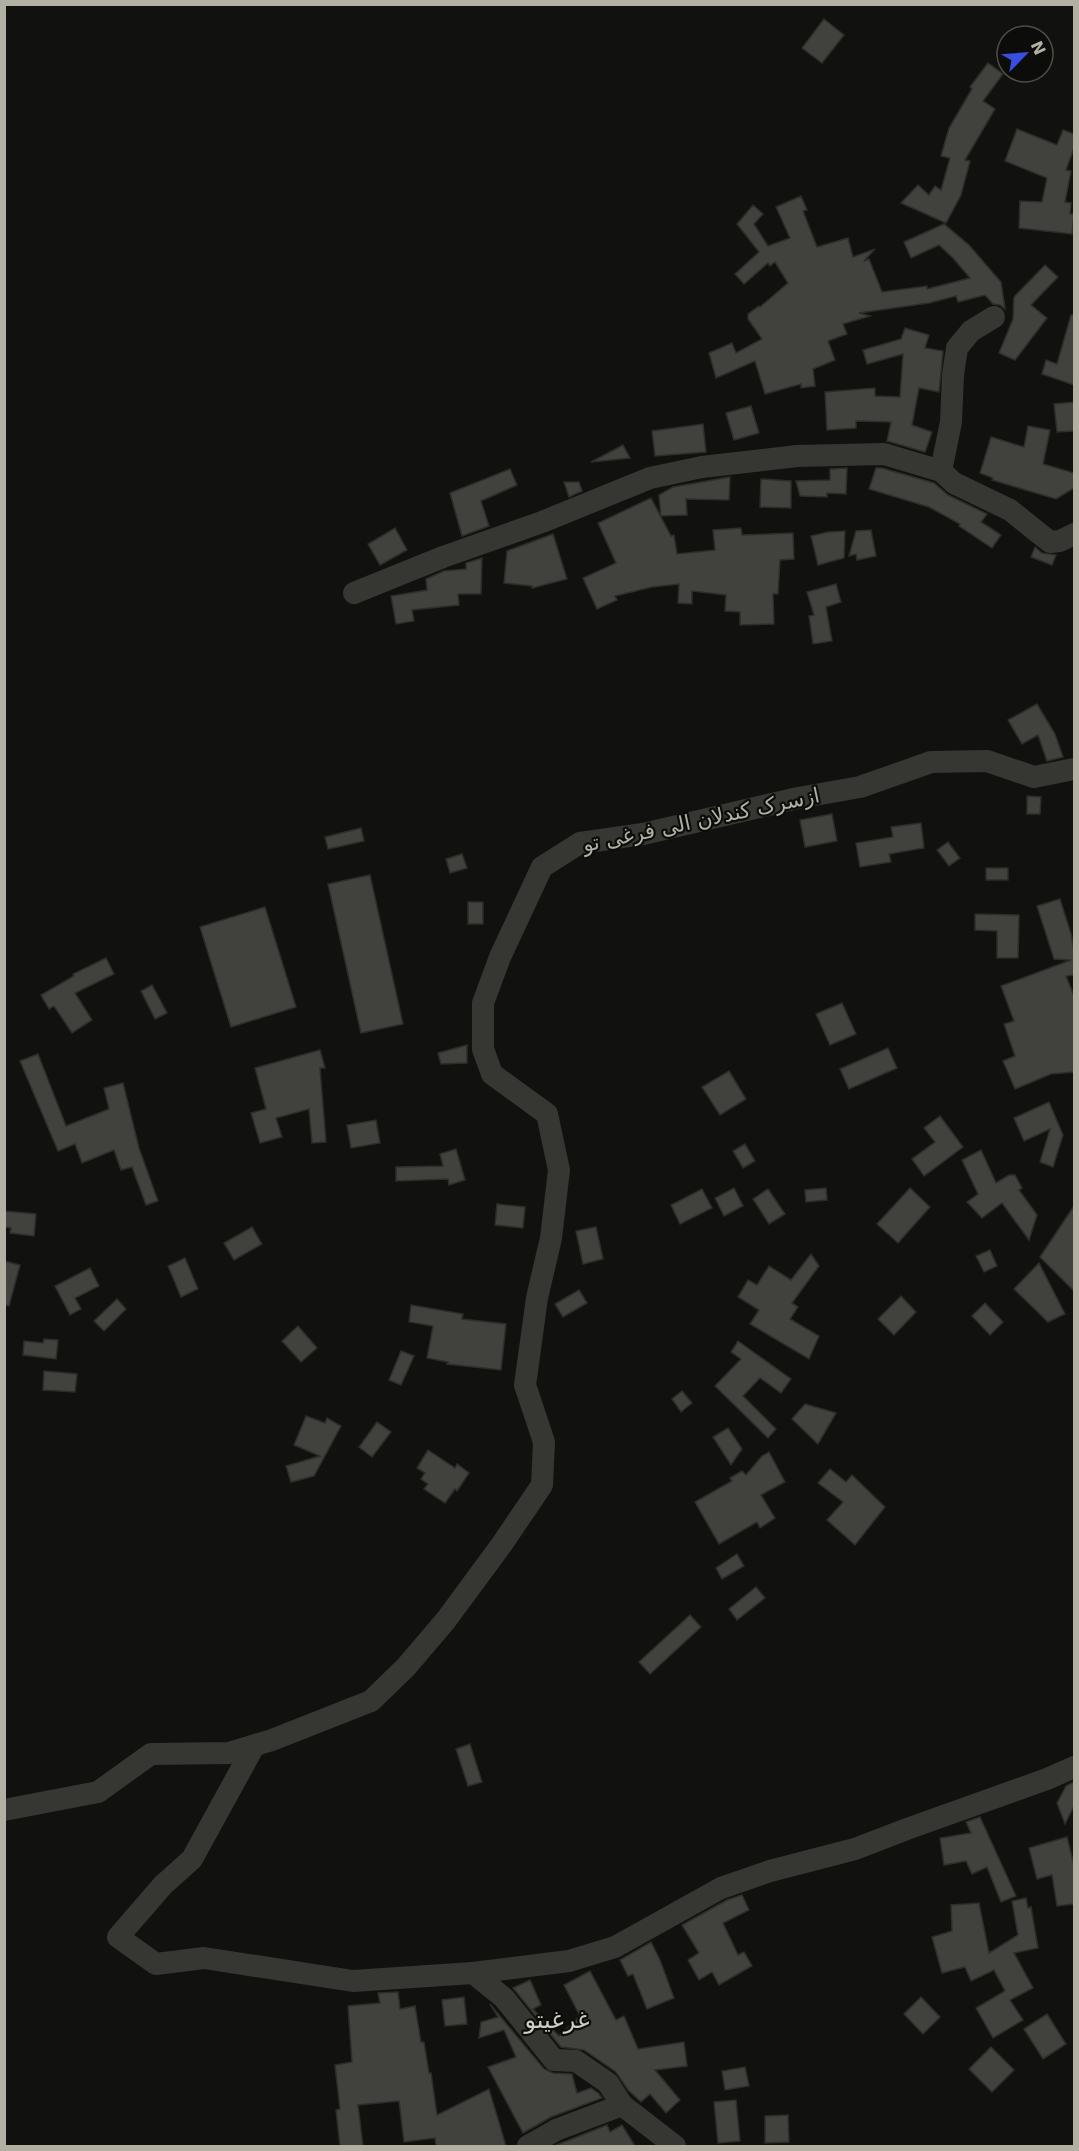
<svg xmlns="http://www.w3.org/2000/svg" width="1079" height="2151" font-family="'DejaVu Sans','Noto Naskh Arabic',sans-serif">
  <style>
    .building { fill: #41413d; stroke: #2d2d2a; stroke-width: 1.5 }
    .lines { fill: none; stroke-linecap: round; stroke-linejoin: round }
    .minor { stroke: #363632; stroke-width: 22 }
    .labels { text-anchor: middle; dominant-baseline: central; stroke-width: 4.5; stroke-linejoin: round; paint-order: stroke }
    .street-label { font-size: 21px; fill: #b1b0a3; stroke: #0c0c0b }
    .quarter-label { font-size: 24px; fill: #cdcdc3; stroke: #0c0c0b }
  </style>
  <rect width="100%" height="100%" fill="#111110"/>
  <g class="building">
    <path d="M824,19L844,35L822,63L802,48Z"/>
    <path d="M988,63L1003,74L983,101L995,109L965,160L970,161L961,195L946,223L901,203L918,185L929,195L935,186L941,190L950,158L941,156L949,128L972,89L970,87Z"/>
    <path d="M1017,129L1057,145L1063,130L1074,134V148L1066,170L1071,171L1065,202L1071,203L1070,214H1074L1072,234L1019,228L1020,201L1042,202L1047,178L1005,161Z"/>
    <path d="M801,196L807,210L803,211L817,247L848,238L853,257L875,249L864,261L869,259L882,292L927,286V289L970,278L953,258L939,245L911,258L904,242L944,224L969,245L1001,282L1005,309L1000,305L993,304L985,295L958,302L956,296L929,303L859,313L870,316L843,324L847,334L828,341L835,360L813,369L815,386L801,388V384L765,394L755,361L716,378L709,353L732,343L736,353L762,339L748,319V314L759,306L760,307L788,283L775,262L770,266L768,263L744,284L735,274L759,252L737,224L753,205L763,214L754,224L768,246L790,238L776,207Z"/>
    <path d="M1045,265L1058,277L1031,305L1047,318L1015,360L999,353L1013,319L1014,297Z"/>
    <path d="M1071,315H1074V385L1042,374L1046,360L1057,364Z"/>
    <path d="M905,328L929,335L925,348L943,351L939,392L919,388L912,425L932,432L925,452L887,441L891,422L856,421V428L827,430L825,392L875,388V396L900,397L903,354L867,364L863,350L901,339Z"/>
    <path d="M1074,402V431L1057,432L1054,404Z"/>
    <path d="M751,406L759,433L734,440L726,413Z"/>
    <path d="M703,424L706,452L655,456L652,431Z"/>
    <path d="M1028,426L1050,430L1043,464L1074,473V488L1056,499L992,480L993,478L980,473L991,437L1024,447Z"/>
    <path d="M623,445L630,458L591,462Z"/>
    <path d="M847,468L846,494L827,493V497L800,496L796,481L830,480V469Z"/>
    <path d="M876,468H882L934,483L948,495L987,514L981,522L1001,535L992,548L959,526L960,524L929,507L869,489Z"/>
    <path d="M510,469L517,485L481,501L489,526L462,536L450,493Z"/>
    <path d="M730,477L729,500L686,499L687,515L661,516L659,495L673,487Z"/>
    <path d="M761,479L791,481V508L760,507Z"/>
    <path d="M564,482H579L582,491L569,497Z"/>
    <path d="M651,498L671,536L674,535L677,554L715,550L713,530L741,528L742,535L793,533L794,559L780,560L778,594H773L774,624L740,625V612L725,611L726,595L692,591V604L678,603L679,584L652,587L615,596L617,600L597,609L583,578L616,563L598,523Z"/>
    <path d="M395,528L407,550L380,565L368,544Z"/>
    <path d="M871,530L876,556L857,560L856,554L849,556L856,531Z"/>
    <path d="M845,531L844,558L818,565L811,536L828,532Z"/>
    <path d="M553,534L567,579L532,588V586L504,583L507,551Z"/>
    <path d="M1035,547L1042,553L1056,555L1052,565L1031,557Z"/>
    <path d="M482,558L481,594H458L459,605L412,610L414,621L396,624L391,596L427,590L426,579L444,571L466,569V563Z"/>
    <path d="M836,584L841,602L826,607L832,641L813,644L809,616L814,615L807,592Z"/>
    <path d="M1037,704L1055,734L1063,757L1047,761L1038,735L1022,744L1008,720Z"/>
    <path d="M1027,796L1041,797L1040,814H1027Z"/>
    <path d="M832,814L837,841L805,847L800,820Z"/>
    <path d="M921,823L924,848L889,854L891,862L860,867L856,843L893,837L891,827Z"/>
    <path d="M361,828L364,841L328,849L325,837Z"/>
    <path d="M948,842L960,858L949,866L937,850Z"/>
    <path d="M462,854L467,868L450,873L446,859Z"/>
    <rect x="986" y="868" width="22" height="12"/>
    <path d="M370,875L403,1024L361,1033L328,884Z"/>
    <path d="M1060,899L1071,934L1074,950V975L1066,976L1074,996V1072L1051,1074L1015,1089L1003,1061L1015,1056L1004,1024L1014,1021L1001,986L1071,960L1054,959L1037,906Z"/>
    <rect x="468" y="902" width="15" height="22"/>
    <path d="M265,907L296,1007L231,1027L200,927Z"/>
    <path d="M975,914L1019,915L1018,958H997V931L975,930Z"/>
    <path d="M106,958L114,974L75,993L92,1020L72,1033L54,1006L49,1009L41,995L74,976L73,974Z"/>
    <path d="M152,985L167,1013L155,1019L141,991Z"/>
    <path d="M842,1003L856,1034L830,1045L816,1014Z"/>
    <path d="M467,1045V1063L441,1064L438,1053Z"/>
    <path d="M888,1048L897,1068L849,1089L840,1069Z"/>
    <path d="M320,1050L325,1068H320L326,1142L312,1143L309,1109L276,1118L282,1137L260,1143L251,1113L266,1109L255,1068Z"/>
    <path d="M38,1054L66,1126L109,1109L104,1088L123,1083L139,1148L158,1201L146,1205L132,1167L121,1170L114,1150L82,1163L75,1144L58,1151L20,1061Z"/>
    <path d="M729,1071L746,1099L720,1115L702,1087Z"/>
    <path d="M1049,1102L1063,1135L1053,1167L1040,1162L1050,1129L1024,1141L1014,1118Z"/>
    <path d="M940,1116L963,1147L924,1176L912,1159L935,1142L924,1128Z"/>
    <path d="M376,1120L380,1143L351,1148L347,1125Z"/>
    <path d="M745,1144L755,1161L743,1168L733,1151Z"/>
    <path d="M456,1149L465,1180L449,1185L448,1179L396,1181V1167L443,1166L440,1154Z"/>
    <path d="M981,1150L996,1183L1009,1175H1015L1022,1188L1019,1190L1037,1215L1029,1240L1002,1203L982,1218L967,1202L978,1194L962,1160Z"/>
    <path d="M734,1188L743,1206L724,1216L715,1198Z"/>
    <path d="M826,1188L827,1200L806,1202L805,1190Z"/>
    <path d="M910,1188L930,1207L898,1243L877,1224Z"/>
    <path d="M702,1189L712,1208L680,1224L671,1205Z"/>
    <path d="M768,1189L785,1214L769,1224L753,1199Z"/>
    <path d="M497,1204L525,1207L523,1228L495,1225Z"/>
    <path d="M1074,1206V1291L1040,1257Z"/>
    <path d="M4,1211L36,1214L34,1236L10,1233L11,1228L4,1227Z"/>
    <path d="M252,1227L262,1244L234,1260L224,1243Z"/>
    <path d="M596,1227L603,1259L583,1264L576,1231Z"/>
    <path d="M990,1250L997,1266L984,1272L976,1256Z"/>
    <path d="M811,1254L819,1266L792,1303L798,1307L790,1319L819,1336L809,1359L750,1324L759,1310L738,1297L748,1280L757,1285L769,1266L791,1280Z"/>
    <path d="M185,1258L198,1289L181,1297L168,1266Z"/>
    <path d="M4,1261L20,1265L9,1306L4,1305Z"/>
    <path d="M1039,1263L1065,1314L1048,1322L1014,1289Z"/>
    <path d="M90,1268L99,1286L75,1298L81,1309L70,1315L55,1286Z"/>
    <path d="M579,1290L587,1303L563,1317L555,1304Z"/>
    <path d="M901,1296L916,1312L894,1335L878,1319Z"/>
    <path d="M117,1299L126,1309L104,1331L94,1321Z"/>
    <path d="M985,1303L1003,1322L990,1335L972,1316Z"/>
    <path d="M411,1305L463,1314L462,1319L506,1324L501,1370L447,1364L448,1362L427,1358L433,1326L409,1322Z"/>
    <path d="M298,1326L317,1348L301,1362L282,1341Z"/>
    <path d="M44,1339L58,1340L56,1359L23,1355L24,1341L43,1343Z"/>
    <path d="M738,1341L791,1379L781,1393L760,1378L743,1396L776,1429L768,1438L715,1386L741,1359L731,1352Z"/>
    <path d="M401,1351L414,1356L401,1385L389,1380Z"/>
    <path d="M44,1371L77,1374L75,1392L43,1390Z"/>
    <path d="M682,1391L692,1403L681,1412L672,1399Z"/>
    <path d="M805,1404L836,1413L818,1444L792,1419Z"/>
    <path d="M306,1416L325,1423L327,1418L341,1426L314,1476L291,1482L286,1466L320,1456L294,1445Z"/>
    <path d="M377,1422L391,1432L372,1457L359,1447Z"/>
    <path d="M728,1428L742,1449L731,1465L713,1437Z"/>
    <path d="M428,1450L455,1468L457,1464L469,1473L457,1491L455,1489L445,1503L424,1489L428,1484L421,1479L425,1473L417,1468Z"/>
    <path d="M769,1452L785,1482L761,1495L775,1518L760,1528L757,1522L719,1544L695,1502L732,1481L730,1478L742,1471L746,1475L762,1456Z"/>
    <path d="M830,1469L846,1482L852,1475L885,1507L855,1545L827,1520L843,1502L818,1483Z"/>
    <path d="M737,1554L744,1566L722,1579L716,1568Z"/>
    <path d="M756,1587L765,1598L737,1620L729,1609Z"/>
    <path d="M690,1615L701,1627L650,1674L639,1662Z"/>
    <path d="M470,1744L482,1782L468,1786L456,1749Z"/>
    <path d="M1074,1782V1806L1065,1824L1057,1803L1066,1786Z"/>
    <path d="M980,1817L1016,1896L1001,1902L987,1867L972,1874L966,1861L944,1865L940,1838L971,1833L966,1822Z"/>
    <path d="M1067,1837L1074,1865V1904L1057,1906L1052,1875L1037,1879L1029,1848Z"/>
    <path d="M742,1895L749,1910L723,1923L738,1955L744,1952L752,1966L719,1985L712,1972L699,1980L688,1960L699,1953L682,1925L727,1900Z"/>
    <path d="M1026,1898L1028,1908L1031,1907L1038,1948L1014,1953L1033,1988L1010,2000L1023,2020L993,2038L976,2008L1005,1991L994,1970L971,1981L965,1967L942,1973L932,1937L952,1931L951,1905L979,1903L989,1953L1018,1935L1012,1901Z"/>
    <path d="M651,1942L660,1960L674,1998L647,2009L633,1974L628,1976L620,1960Z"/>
    <path d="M590,1971L616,2020L624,2016L638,2049L684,2042L687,2066L655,2070L680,2100L666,2113L650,2094L641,2102L628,2090L616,2072L584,2050L561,2047L513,1988L530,1980L541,2005L533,2009L559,2036L580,2016L564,1985Z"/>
    <path d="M398,1992L400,2009L415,2006L421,2042H424L429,2073H431L437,2115L489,2089L506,2146H436L435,2138L404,2142L399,2101L358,2105L363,2146H340L336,2110L340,2109L335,2065L352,2062L348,2006L380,2003L378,1993Z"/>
    <path d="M464,1997L467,2024L445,2026L442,2000Z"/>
    <path d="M921,1997L940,2017L923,2034L904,2014Z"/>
    <path d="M490,2004L544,2069L553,2073L572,2074L577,2093L591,2088L598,2093L602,2098L551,2117L523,2133L488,2067L516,2057L504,2030L479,2038L481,2022L498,2017Z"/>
    <path d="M1047,2014L1066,2044L1043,2059L1024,2029Z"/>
    <path d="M991,2047L1014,2070L992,2092L969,2069Z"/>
    <path d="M745,2067L749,2086L725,2090L722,2071Z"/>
    <path d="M736,2100L740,2141L718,2143L714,2102Z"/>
    <path d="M788,2115L789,2142L765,2143V2116Z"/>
    <path d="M607,2125L610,2132L622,2125L635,2146H554Z"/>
  </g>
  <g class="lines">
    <g class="minor">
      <path d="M941,471L951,422L953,375L957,348L971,331L994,317"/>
      <path d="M354,593L443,557L542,522L650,478L702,467L797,456L884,454L941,471L954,483L1010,510L1050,542L1060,541L1074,534"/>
      <path d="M254,1746L192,1859L163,1885L118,1937L156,1964L204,1958L353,1981L473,1973L569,1961L615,1947L721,1888L770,1871L855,1849L907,1829L1047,1779L1074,1767"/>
      <path d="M4,1810L98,1792L151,1754L229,1753L272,1740L371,1701L406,1667L446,1620L502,1544L542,1485L544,1442L525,1385L537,1298L551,1238L559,1170L547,1114L492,1074L483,1049V1003L500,957L542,867L580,843L643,834L798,798L860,787L931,762L987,761L1034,777L1074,769"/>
      <path d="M473,1973L504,1998L554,2060L576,2061L608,2083L622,2105L675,2146"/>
      <path d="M528,2146L556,2130L622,2105"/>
    </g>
  </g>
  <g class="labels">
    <g class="street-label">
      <text transform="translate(701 820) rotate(-12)">ازسرک کندلان الی فرغی تو</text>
    </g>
    <g class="quarter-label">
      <text x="557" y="2020">غرغیتو</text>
    </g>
  </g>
  <rect width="1079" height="2151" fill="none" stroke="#b1b0a3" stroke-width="12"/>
  <g transform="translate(1025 54) rotate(65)"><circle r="28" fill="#0c0c0b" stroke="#4e4e48" stroke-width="1.5"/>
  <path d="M0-4.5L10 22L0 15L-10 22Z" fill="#394fe1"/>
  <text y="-9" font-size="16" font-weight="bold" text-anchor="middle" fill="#b1b0a3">N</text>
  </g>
</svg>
